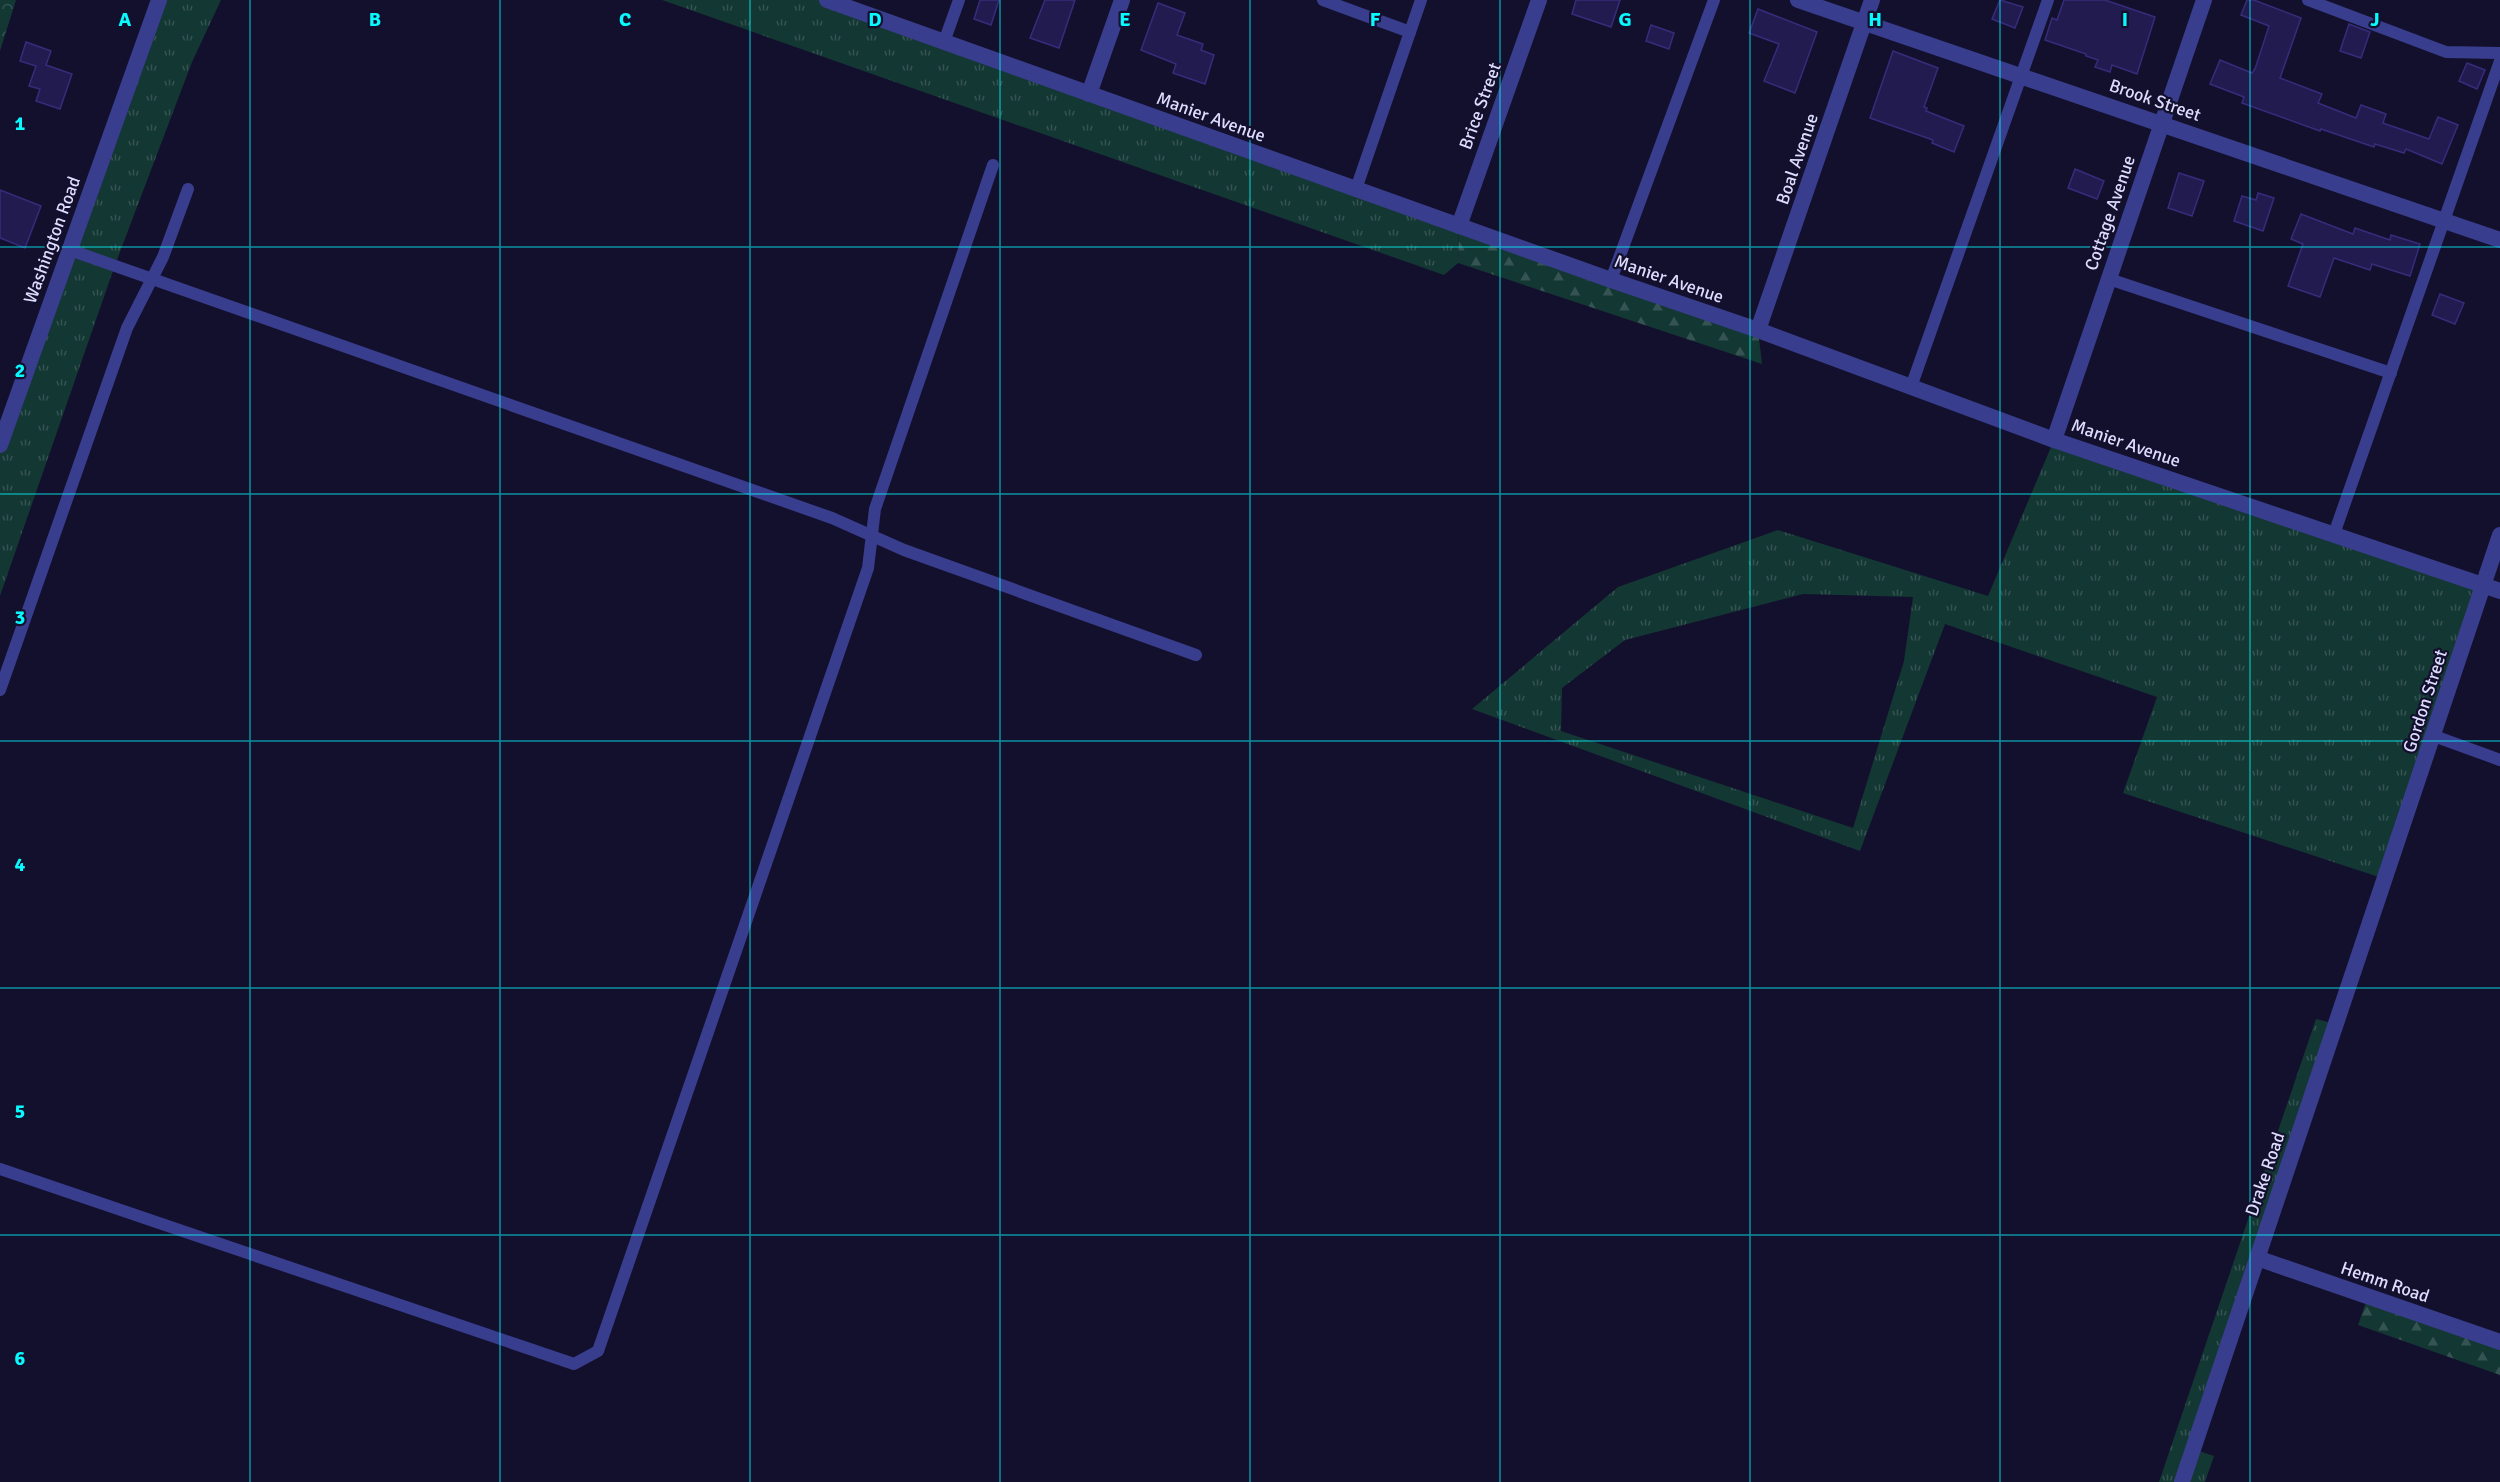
<svg xmlns="http://www.w3.org/2000/svg" width="2500" height="1482" font-family="Signika,sans-serif">
  <style>
    .grass { fill: url(#grass-tufts); fill-rule: evenodd }
    .forest { fill: url(#forest-firs) }
    .park { fill: url(#park-crowns) }
    .building { fill: #221b4f; stroke: #362c7c; stroke-width: 1.5 }
    .lines { fill: none; stroke-linecap: round; stroke-linejoin: round }
    .service { stroke: #393d8e; stroke-width: 12 }
    .minor { stroke: #393d8e; stroke-width: 16 }
    .tertiary { stroke: #393d8e; stroke-width: 16 }
    .grid { fill: none; stroke: #08faff; stroke-width: 1.5; stroke-opacity: 0.55 }
    .labels { text-anchor: middle; dominant-baseline: central; stroke-width: 4.5; stroke-linejoin: round; paint-order: stroke }
    .street-label { font-size: 18px; fill: #dddcff; stroke: #13102d }
    .grid-label { font-size: 20px; text-anchor: middle; font-weight: bold; fill: #08faff; stroke: #13102d; stroke-width: 4.5; stroke-linejoin: round; paint-order: stroke }
  </style>
  <defs>
    <pattern id="grass-tufts" width="24" height="20" patternUnits="userSpaceOnUse" patternTransform="scale(1.5)"><rect width="24" height="20" fill="#133733"/><path d="M3 7l-1-3M5 7V3M7 7l1-3M15 17l-1-3M17 17v-4M19 17l1-3" fill="none" stroke="#355352"/></pattern>
    <pattern id="forest-firs" width="22" height="20" patternUnits="userSpaceOnUse" patternTransform="scale(1.5)"><rect width="22" height="20" fill="#133733"/><path d="M5 1l3.5 6h-7zM16 11l3.5 6h-7z" fill="#355352"/></pattern>
    <pattern id="park-crowns" width="20" height="18" patternUnits="userSpaceOnUse" patternTransform="scale(1.5)"><rect width="20" height="18" fill="#133733"/><path d="M2 6a3 3 0 1 1 6 0M12 15a3 3 0 1 1 6 0" fill="none" stroke="#355352"/></pattern>
  </defs>
  <rect width="100%" height="100%" fill="#13102d"/>
  <g class="grass">
    <path d="M159,0H221L192,62L115,265L0,596V445Z"/>
    <path d="M662,0H827L1459,226L1458,263L1444,275Z"/>
    <path d="M2054,440L2483,584L2385,879L2123,793L2157,697L1945,624L1860,851L1472,709L1618,587L1778,530L1988,596ZM1803,594L1913,597L1904,661L1853,828L1561,731L1562,688L1625,640Z"/>
    <path d="M2316,1019L2336,1024L2193,1449L2214,1456L2205,1482H2159Z"/>
  </g>
  <g class="forest">
    <path d="M1459,226L1758,330L1762,364L1458,263Z"/>
    <path d="M2368,1296L2500,1342V1375L2358,1325Z"/>
  </g>
  <path class="park" d="M0,0H16L0,51Z"/>
  <g class="building">
    <path d="M980,0H999L991,25L974,19Z"/>
    <path d="M1045,0H1075L1059,48L1030,38Z"/>
    <path d="M1576,0H1620L1611,27L1572,14Z"/>
    <path d="M2000,0L2023,7L2015,28L1992,19Z"/>
    <path d="M2064,0H2105L2155,17L2137,74L2112,65L2110,72L2095,67L2098,60L2086,56V54L2045,40L2052,18L2057,20Z"/>
    <path d="M2247,0H2254L2301,18L2280,78L2322,94L2318,103L2356,118L2361,105L2386,114L2383,123L2429,139L2438,117L2458,125L2442,164L2406,149L2404,153L2375,144L2374,147L2321,129L2320,131L2242,103L2244,97L2210,84L2220,60L2252,73L2255,69L2269,26L2241,15Z"/>
    <path d="M1158,3L1185,13L1177,35L1203,44L1201,50L1214,55L1205,84L1173,73L1176,64L1141,50Z"/>
    <path d="M1758,9L1817,32L1795,93L1764,81L1779,44L1749,33Z"/>
    <path d="M2349,24L2370,32L2361,58L2340,51Z"/>
    <path d="M1651,25L1674,33L1669,49L1646,41Z"/>
    <path d="M26,42L51,51L46,65L72,74L60,109L36,101L40,89L29,86L36,66L20,61Z"/>
    <path d="M1893,51L1938,68L1924,107L1927,108L1926,111L1964,126L1954,152L1932,143L1933,140L1870,118Z"/>
    <path d="M2467,63L2485,70L2477,89L2459,81Z"/>
    <path d="M2075,169L2104,181L2097,199L2068,188Z"/>
    <path d="M2179,173L2204,181L2192,216L2168,208Z"/>
    <path d="M0,190L41,206L25,248L0,238Z"/>
    <path d="M2258,193L2274,198L2263,231L2234,221L2242,196L2256,200Z"/>
    <path d="M2301,214L2353,234L2355,228L2390,240L2391,235L2420,244L2410,276L2372,264L2370,270L2334,258L2320,297L2288,286L2303,244L2291,239Z"/>
    <path d="M2440,294L2464,303L2455,324L2432,315Z"/>
  </g>
  <g class="lines">
    <g class="service">
      <path d="M1323,0L1410,32"/>
      <path d="M2308,0L2446,52L2500,53"/>
      <path d="M944,42L959,0"/>
      <path d="M1356,189L1421,0"/>
      <path d="M70,250L832,518L904,550L1196,655"/>
      <path d="M2109,279L2391,373"/>
      <path d="M1611,280L1714,0"/>
      <path d="M1911,387L2048,0"/>
      <path d="M2334,534L2500,61"/>
      <path d="M0,690L127,328L163,257L188,189"/>
      <path d="M2434,736L2500,760"/>
      <path d="M0,1169L574,1364L598,1351L868,568L875,509L993,165"/>
    </g>
    <g class="minor">
      <path d="M827,0L1611,280L1758,330L2054,440L2500,591"/>
      <path d="M1798,0L2500,240"/>
      <path d="M1089,94L1122,0"/>
      <path d="M1459,226L1539,0"/>
      <path d="M1758,330L1872,0"/>
      <path d="M2054,440L2204,0"/>
      <path d="M2182,1482L2500,535"/>
    </g>
    <g class="tertiary">
      <path d="M0,445L159,0"/>
      <path d="M2257,1258L2500,1342"/>
    </g>
  </g>
  <path class="grid" d="M250,0V1482M500,0V1482M750,0V1482M1000,0V1482M1250,0V1482M1500,0V1482M1750,0V1482M2000,0V1482M2250,0V1482M0,247H2500M0,494H2500M0,741H2500M0,988H2500M0,1235H2500"/>
  <g class="labels">
    <g class="street-label">
      <text transform="translate(2155 100) rotate(19)">Brook Street</text>
      <text transform="translate(1480 106) rotate(-70)">Brice Street</text>
      <text transform="translate(1211 117) rotate(20)">Manier Avenue</text>
      <text transform="translate(1797 159) rotate(-71)">Boal Avenue</text>
      <text transform="translate(2110 213) rotate(-71)">Cottage Avenue</text>
      <text transform="translate(52 240) rotate(-70)">Washington Road</text>
      <text transform="translate(1669 279) rotate(19)">Manier Avenue</text>
      <text transform="translate(2126 443) rotate(19)">Manier Avenue</text>
      <text transform="translate(2425 701) rotate(-72)">Gordon Street</text>
      <text transform="translate(2265 1174) rotate(-71)">Drake Road</text>
      <text transform="translate(2385 1282) rotate(19)">Hemm Road</text>
    </g>
  </g>
  <g class="grid-label">
    <text x="125" y="26">A</text>
    <text x="375" y="26">B</text>
    <text x="625" y="26">C</text>
    <text x="875" y="26">D</text>
    <text x="1125" y="26">E</text>
    <text x="1375" y="26">F</text>
    <text x="1625" y="26">G</text>
    <text x="1875" y="26">H</text>
    <text x="2125" y="26">I</text>
    <text x="2375" y="26">J</text>
    <text x="20" y="130">1</text>
    <text x="20" y="377">2</text>
    <text x="20" y="624">3</text>
    <text x="20" y="871">4</text>
    <text x="20" y="1118">5</text>
    <text x="20" y="1365">6</text>
  </g>
</svg>
